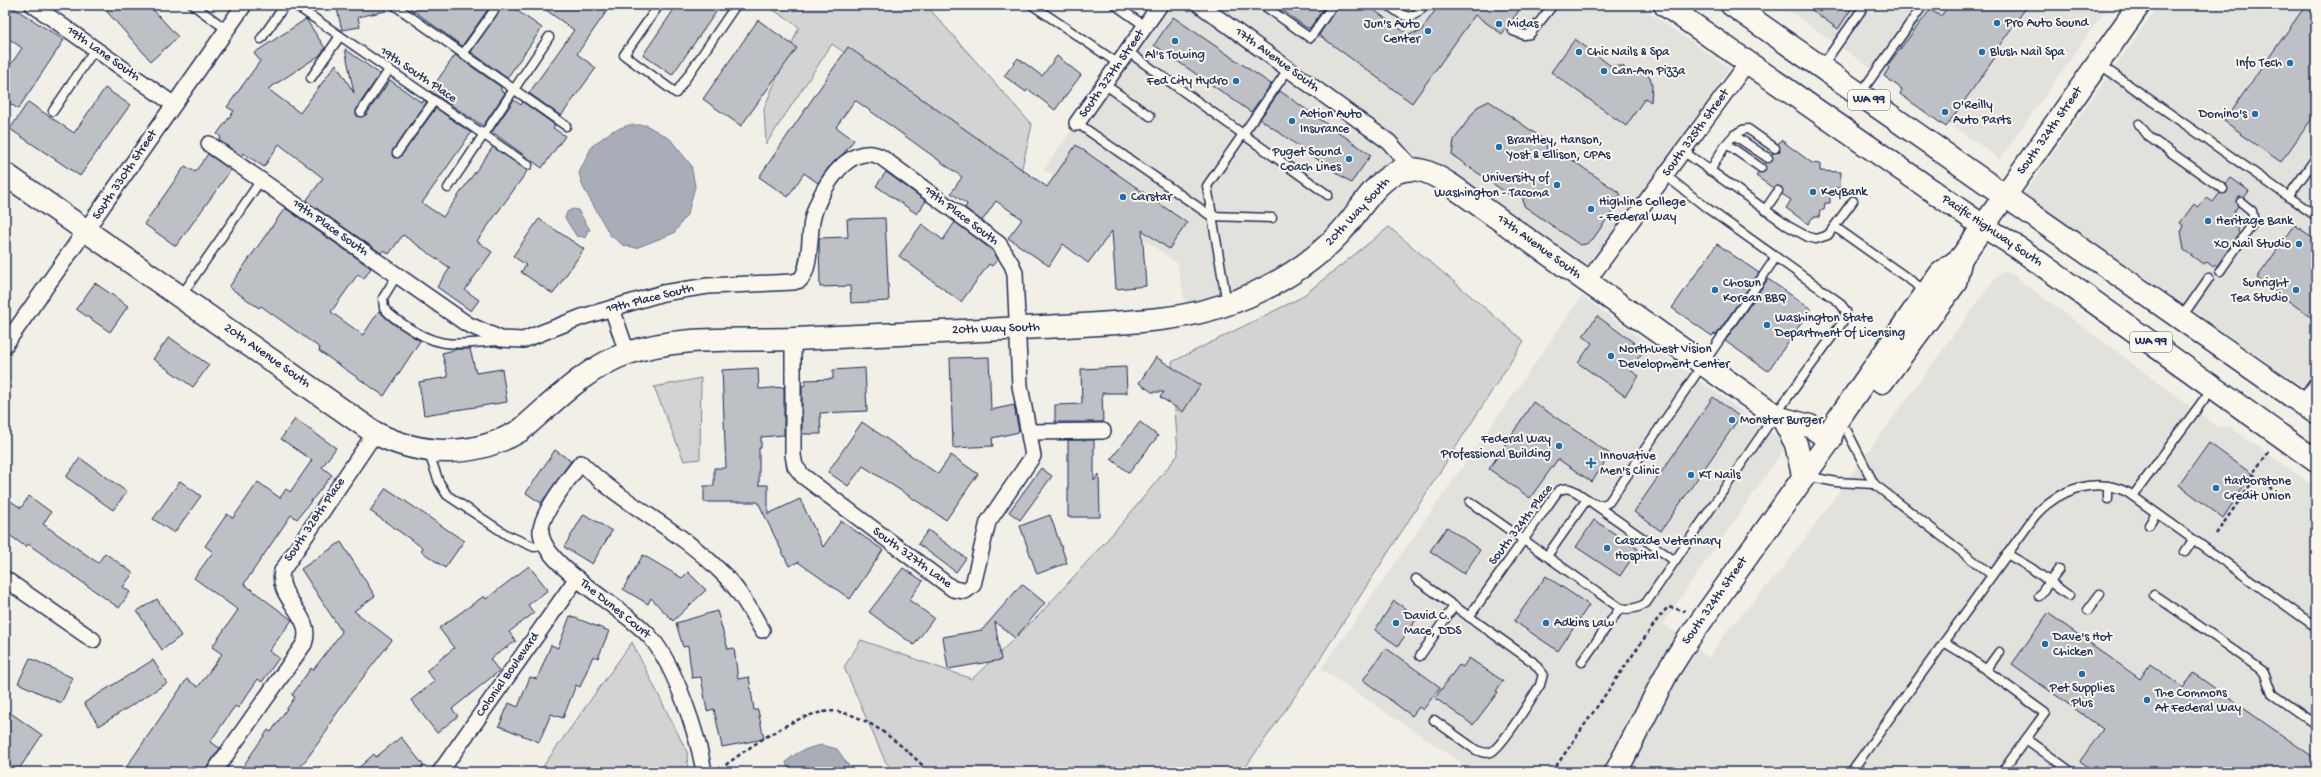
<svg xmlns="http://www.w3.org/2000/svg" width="2321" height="777" font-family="'Gochi Hand',sans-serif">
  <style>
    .built { fill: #e2e1dc }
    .green { fill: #d2d3d2; stroke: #768198 }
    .water { fill: #a9adb7; stroke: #707b93 }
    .building { fill: #bdc0c4; stroke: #1b2f5e }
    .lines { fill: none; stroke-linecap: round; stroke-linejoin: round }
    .lane-casing { stroke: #1b2f5e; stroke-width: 11 }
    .street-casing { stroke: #1b2f5e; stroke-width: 18 }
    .secondary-casing { stroke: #1b2f5e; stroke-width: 25 }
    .primary-casing { stroke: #1b2f5e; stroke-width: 25 }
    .path { stroke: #1b2f5e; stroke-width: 2.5; stroke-dasharray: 4 3; stroke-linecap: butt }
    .lane { stroke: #fbf7ec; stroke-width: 8 }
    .street { stroke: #fbf7ec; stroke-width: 15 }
    .secondary { stroke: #fbf7ec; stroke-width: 22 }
    .primary { stroke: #fbf7ec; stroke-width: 22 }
    .poi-dot { fill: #1f6fb2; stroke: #fbf7ec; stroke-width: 1.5 }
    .labels { text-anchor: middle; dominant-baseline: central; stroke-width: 4; stroke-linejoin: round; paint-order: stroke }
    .shield { fill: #fbf7ec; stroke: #5e6b89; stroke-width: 1 }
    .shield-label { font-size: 12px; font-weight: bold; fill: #1b2f5e }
    .poi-label { font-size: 13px; fill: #1b2f5e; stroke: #fbf7ec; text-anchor: start }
    .street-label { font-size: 13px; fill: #1b2f5e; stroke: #fbf7ec }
  </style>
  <rect width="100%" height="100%" fill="#f2efe6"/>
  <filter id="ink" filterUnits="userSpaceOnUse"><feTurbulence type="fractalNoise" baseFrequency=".025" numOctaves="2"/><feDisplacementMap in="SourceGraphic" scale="8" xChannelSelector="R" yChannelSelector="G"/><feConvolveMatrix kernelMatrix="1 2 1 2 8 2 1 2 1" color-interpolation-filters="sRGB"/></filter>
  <g filter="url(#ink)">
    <g class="built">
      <path d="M1160,5H1638L1729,68L1663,178L1587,281L1412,168L1327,246L1188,315L1177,263L1044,169Z"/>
      <path d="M1781,5H2109L2000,159Z"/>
      <path d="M2159,5H2316V396L2024,194Z"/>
      <path d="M2004,271L2014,276L2217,426L2230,427L2316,488V772H1476L1321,669L1582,296L1779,438L1782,445L1781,454L1663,623L1709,658L1725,633L1783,568L1996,277Z"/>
    </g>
    <g class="green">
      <path d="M766,5H926L1032,125L1020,176L832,44L766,144L764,108L799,27Z"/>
      <path d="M1389,227L1524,341L1305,682L1242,772H894L885,761L844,667L861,640L972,679L1039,615L1124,521L1178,455L1172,362L1300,298Z"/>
      <path d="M701,378L700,459L684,461L654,387Z"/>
      <path d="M632,642L687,752L688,772H539Z"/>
    </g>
    <g class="water">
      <path d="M629,125H646L670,139L691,165L695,186L688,213L674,233L636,248L623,245L610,235L583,187L579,173L592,146L612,131Z"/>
      <path d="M572,209L578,210L590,230L587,231L586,238L580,236L577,237L565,218L567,212Z"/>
      <path d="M822,745L837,749L853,772H792L788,769L786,762C797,751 808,748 822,745Z"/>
    </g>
    <g class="building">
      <path d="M9,5L64,40L18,109L5,100V73L22,48L5,36V11Z"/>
      <path d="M101,5H149L178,37L151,61Z"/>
      <path d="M336,5H385L386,11L358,17L360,27L342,30Z"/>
      <path d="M406,5H491L462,46Z"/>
      <path d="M503,5H509L542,28L507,78L471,52Z"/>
      <path d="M539,5H611L577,54L596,68L561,116L529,93L574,30Z"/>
      <path d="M677,5H721L672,75L643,55Z"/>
      <path d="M1275,5H1326L1310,28H1307Z"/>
      <path d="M1338,5H1367L1407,34L1420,32L1439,5H1523L1502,34L1475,15L1412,103L1319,35Z"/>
      <path d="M1805,5H1854L1838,29Z"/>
      <path d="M1949,5H2028L1996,50V56L1946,127L1900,94L1902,89L1884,76L1889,68L1887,66L1930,10L1941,16Z"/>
      <path d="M2306,5H2316V113L2281,162L2240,134L2241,133L2224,121Z"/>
      <path d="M1173,17L1271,84L1251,112L1154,45Z"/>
      <path d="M306,19L325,48L320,55L268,89L300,113L336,64L354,93L345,49L380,74L356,109V114L358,117L366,115L390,80L422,103L424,100L427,102L393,150L392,155L394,158L401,156L436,108L471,133L422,203L443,217L493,147L528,170L477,241L492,252L465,290L479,300L471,311L437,287L450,268L403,235L389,254L384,250L381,253L306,201L323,178L279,144L264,167L243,153L241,156L219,140L221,137L217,134L234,111L227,107L260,61L254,53Z"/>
      <path d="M758,20L797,48L741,126L703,99Z"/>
      <path d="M1575,39L1611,66H1623L1628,73L1643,72L1650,77L1652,85L1651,102L1645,98L1626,126L1551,72Z"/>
      <path d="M848,47L1047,187L1076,145L1187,223L1169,249L1142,230L1146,286L1116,289L1112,231L1088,263L1063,244L1049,266L1008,238L1021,221V218L996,201L982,221L965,208L967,204L951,193L962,177L855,100L836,127L854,140L844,153L828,168L818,183L804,173L788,197L759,177Z"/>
      <path d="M455,55L501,87V91L505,93L483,126L430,91Z"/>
      <path d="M1057,56L1081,75L1055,110L1028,89L1026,92L1004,76L1018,58L1042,76Z"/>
      <path d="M105,88L130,105L80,176L10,129L28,102L74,133Z"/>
      <path d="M1280,91L1371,155L1351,183L1260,119Z"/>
      <path d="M514,100L521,105L523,102L555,125L553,128L565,136L542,168L492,132Z"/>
      <path d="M1489,101L1546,141L1547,156L1562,153L1621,194L1615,202L1616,206L1593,239L1586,244L1580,245L1524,206L1522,193L1508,194L1452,155L1454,140L1477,107Z"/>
      <path d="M1781,140L1812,163L1820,164V171L1841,172L1840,188H1835V196L1830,195V203H1825L1824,210H1820L1819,217H1813L1808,224L1786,208L1791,200L1782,194L1781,187L1778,186L1773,188L1756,176L1758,173L1765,171V163L1772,161L1771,154L1780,151L1778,144Z"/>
      <path d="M208,154L231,170L176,246L144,224L185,166L195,172Z"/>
      <path d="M886,172L926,201L917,214L876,186Z"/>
      <path d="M2231,178L2249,191L2244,198L2239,197L2236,201L2238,206L2234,212L2239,234L2217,266L2215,265L2213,267L2207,262L2203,264L2184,250L2181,231L2183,225L2180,223L2194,204L2197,207L2207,198L2213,202L2220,193L2227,192L2228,189L2226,184Z"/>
      <path d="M285,208L371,268L364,279L358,274L331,312L363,335L379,311L392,323L420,341L384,396L319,351L320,348L261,306L259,308L229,287Z"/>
      <path d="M885,218L889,301L851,303L850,286L820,287L819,238L848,237L847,219Z"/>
      <path d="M539,219L584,249L553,294L521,272L526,265L513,256Z"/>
      <path d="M955,222L992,250L998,259L992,266L989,264L961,302L899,256L922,224L943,240Z"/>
      <path d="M2295,225L2316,240V321L2257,278Z"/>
      <path d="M1717,244L1759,273L1716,335L1714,334L1712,336L1672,308Z"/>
      <path d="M1768,279L1811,309L1768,371L1725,341Z"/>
      <path d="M95,283L128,306L110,332L76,309Z"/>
      <path d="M1597,316L1644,350L1630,370L1639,376L1625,396L1578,363L1592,343L1583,336Z"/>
      <path d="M169,337L209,365L193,387L153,359Z"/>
      <path d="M458,349H470L476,373L502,369L507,402L424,415L419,382L448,377L442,353Z"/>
      <path d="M989,357L991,410L1014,405L1019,432L992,438L993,446L953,448L950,358Z"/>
      <path d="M1156,357L1200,385L1183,412L1160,397L1164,392H1152L1139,383Z"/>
      <path d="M1126,367L1127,393H1102L1103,422H1055V405L1082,404L1081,369Z"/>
      <path d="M758,368L759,389L784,387V435L761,437V448H759V485H768V514L800,499L823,547L841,521L883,550L850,599L798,562L789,566L758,502H704V486H714V468H726L722,370Z"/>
      <path d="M865,368L867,411L820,413L821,434H802V386L805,385V380L833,379V370Z"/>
      <path d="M1713,397L1740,417L1661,531L1634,512Z"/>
      <path d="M1533,402L1610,454L1592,482L1558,459L1530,498L1489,469Z"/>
      <path d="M295,419L336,448L322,467L332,475L297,519L291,515L244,584L292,620L269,651L279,658L262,682L258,679L238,708L235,706L210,742L220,748L204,772H123L187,679L198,687L222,654L212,647L238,610L194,578L213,552L205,546L227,514L233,518L258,482L280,498L286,489L290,492L312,460L281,439Z"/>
      <path d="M862,422L938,474L951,455L978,474L946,520L863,466L848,486L828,472Z"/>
      <path d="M1140,422L1158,436L1129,473L1111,459Z"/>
      <path d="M1068,440H1094V481L1099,474L1100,517H1068Z"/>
      <path d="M2209,443L2252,474L2223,518L2179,485Z"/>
      <path d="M555,450L571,461L541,503L526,493Z"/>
      <path d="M80,458L127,492L113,510L66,477Z"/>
      <path d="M1041,468L1052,476L1020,520L1009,512Z"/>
      <path d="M180,481L201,496L174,533L153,519Z"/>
      <path d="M386,488L464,541L445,568L421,551L423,548L370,511Z"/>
      <path d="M29,496L51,512L43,524L98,563L105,553L133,573L123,587L130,592L119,608L28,544L26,547L5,532V497L21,508Z"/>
      <path d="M584,514L612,531L592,564L564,547Z"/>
      <path d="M1050,515L1067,563L1037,574L1020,526Z"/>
      <path d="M1594,520L1638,549L1620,576L1576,547Z"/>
      <path d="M1447,527L1480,550L1464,574L1430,551Z"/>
      <path d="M928,530L966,558L956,572L918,544Z"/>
      <path d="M341,542L375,596L354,611L392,640L351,693L328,726L329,728L297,772H239L268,730L271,732L295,697L292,695L311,668L313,670L342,632L301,569Z"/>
      <path d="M643,555L682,578L688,572L706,590L673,621L651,598L648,604L623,589Z"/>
      <path d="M529,566L548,590L528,605L534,613L509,632L516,641L490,659L499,671L452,709L458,716L437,733L411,700L435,681L426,671L454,648L439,628L484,596L486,599Z"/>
      <path d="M903,568L923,581L909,600L934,618L914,645L869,612Z"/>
      <path d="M1546,576L1589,605L1558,651L1514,621Z"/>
      <path d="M1022,584L1045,603L1015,638L995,622L1001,660L948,669L943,637L982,630Z"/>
      <path d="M157,599L181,636L162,650L137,611Z"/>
      <path d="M1394,601L1418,617L1398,646L1375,630Z"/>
      <path d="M717,611L728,649L734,648L738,679L749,677L754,710H758L764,739L722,747L714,709L707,711L701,677L692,678L688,646L683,647L676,623Z"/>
      <path d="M2048,613L2140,679L2150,664L2183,688L2193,673L2316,759V772H2095L2080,761L2103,729L2012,664Z"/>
      <path d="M570,616L609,631L598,658L593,656L580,687L576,685L563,718L551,714L539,742L499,726L509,703L518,707L530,677L537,679L551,645L558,648Z"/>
      <path d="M1386,648L1440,687L1423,710L1419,707L1412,716L1363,680Z"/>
      <path d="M30,658L73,678L61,703L18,683Z"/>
      <path d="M1469,658L1503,681L1496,691L1498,692L1473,725L1435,698L1459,665L1463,667Z"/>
      <path d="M153,660L167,683L99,726L84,703Z"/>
      <path d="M5,709L42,735L17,772H5Z"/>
      <path d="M401,737L424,766L417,772H354L374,754L376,757Z"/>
    </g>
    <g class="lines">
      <defs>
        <g id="lane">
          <path d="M193,5L226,29"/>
          <path d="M295,5L528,165"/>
          <path d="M394,5L566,126"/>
          <path d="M659,5L624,55L676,93L736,5"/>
          <path d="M1032,5L1119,64"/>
          <path d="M1115,5L1145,26"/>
          <path d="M1263,5L1310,38L1333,5"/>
          <path d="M1388,5C1403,16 1411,24 1424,5"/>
          <path d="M1513,31L1524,35L1530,34L1553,5"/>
          <path d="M261,39L285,5"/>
          <path d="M1127,51L1328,195"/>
          <path d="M463,54L498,5"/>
          <path d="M2099,64L2316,216"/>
          <path d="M1822,66L1865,5"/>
          <path d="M311,78L340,36"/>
          <path d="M1104,84L1150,116"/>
          <path d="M1860,94L1923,5"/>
          <path d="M53,111L95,49"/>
          <path d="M361,112L389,70"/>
          <path d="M1077,123L1211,216L1272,218"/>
          <path d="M2139,124L2149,137L2223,189"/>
          <path d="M1734,135L1768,158"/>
          <path d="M1728,145L1761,168"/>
          <path d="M1683,151L1788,226L1808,237L1816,239L1828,235L1853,201"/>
          <path d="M397,153L434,101"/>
          <path d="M1710,171C1718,158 1731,129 1748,129L1775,148"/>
          <path d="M448,188L549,37"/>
          <path d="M2288,197L2316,158"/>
          <path d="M1765,210L1778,191"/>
          <path d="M1835,227L1927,292"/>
          <path d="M2220,271L2254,222L2252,211L2241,202"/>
          <path d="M397,275L383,298L384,308C389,315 396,319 403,324C440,350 456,344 498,341"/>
          <path d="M181,296L261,180"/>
          <path d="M1227,304L1207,186L1289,68"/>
          <path d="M2181,318L2209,278"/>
          <path d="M2301,401L2316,380"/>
          <path d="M1847,431L1874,484L1992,575"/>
          <path d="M428,451L439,482L447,495L507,535L534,547L545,545"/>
          <path d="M1806,476L1836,482L1874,484"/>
          <path d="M2108,486V499"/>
          <path d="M2133,496L2213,387"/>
          <path d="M1470,502L1620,608C1629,610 1639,608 1646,603L1775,415L1842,323L1846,311L1839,302L1707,208L1665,175"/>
          <path d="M1594,504L1675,561"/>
          <path d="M2149,525L2156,514"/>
          <path d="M2185,552L2193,540"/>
          <path d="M2007,554L2031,568L2069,596"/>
          <path d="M1547,556L1587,499"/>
          <path d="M1416,579L1533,662L1543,674L1540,685C1532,698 1502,747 1491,752C1486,754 1481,752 1476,750L1434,720"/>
          <path d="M2154,595L2230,647L2264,672L2272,694L2316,725"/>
          <path d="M2039,596L2059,569"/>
          <path d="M2088,610L2100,594"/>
          <path d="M1469,617L1558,491C1577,479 1590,515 1609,502L1776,257"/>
          <path d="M1944,642L1967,656L2045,713L2002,772"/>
          <path d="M1420,656L1454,606"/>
          <path d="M1582,662L1620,608"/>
          <path d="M1986,670L1999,652"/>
          <path d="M2026,739L2070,771"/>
          <path d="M1851,772L2034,517C2057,490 2094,476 2127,492L2316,627"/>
        </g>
        <g id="street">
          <path d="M33,5L173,104"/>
          <path d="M1200,5L1389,142L1412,168"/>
          <path d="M1077,123L1160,5"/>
          <path d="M209,144L467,324L501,339L523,340L582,317L663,293L708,286L793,282L800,280C811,269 809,237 812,221C817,195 847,140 881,157L999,244L1012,265L1015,273L1020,386L1033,456L988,522L973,585L965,591L953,589L803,476L795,466L793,455V339"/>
          <path d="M1587,282L1748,62"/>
          <path d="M612,308L627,353"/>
          <path d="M5,345L244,5"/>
          <path d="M1029,432L1103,431"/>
          <path d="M5,579L93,640"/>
          <path d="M214,772L304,644C315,616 276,599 282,571L375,433"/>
          <path d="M440,772L577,578"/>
          <path d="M704,772C698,735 675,666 651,638C627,609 545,568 541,533C539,515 570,477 581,463C622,504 677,528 718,569C737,586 750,609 762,630"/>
        </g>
        <g id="secondary">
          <path d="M5,174L375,433C422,457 475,458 521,430C555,401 585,368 628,353C680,335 740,341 795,339C864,336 933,332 1003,329C1056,326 1107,325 1160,319C1226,312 1295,282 1340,233C1358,214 1371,186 1395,173C1415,163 1434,174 1451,185L1775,415L1783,419L1810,426L1830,440"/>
          <path d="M1882,382L1955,283L1961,258"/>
          <path d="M1783,419L1796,444L1803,475"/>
          <path d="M1616,772L1668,671L1687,641L1830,440L1834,425L1927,292L1941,273L1961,258L2139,5"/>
        </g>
        <g id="primary">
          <path d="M1665,5L1983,226L2020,249L2316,461"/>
          <path d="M1732,5L2316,413"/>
        </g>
      </defs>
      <use href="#lane" class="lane-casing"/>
      <use href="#street" class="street-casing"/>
      <use href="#secondary" class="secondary-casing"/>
      <use href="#primary" class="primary-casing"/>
      <g class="path">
        <path d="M2269,452L2252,474L2270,487L2275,495"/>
        <path d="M2216,534L2253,481L2252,474"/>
        <path d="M720,769C749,748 788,718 823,712C859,705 907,749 929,772"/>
        <path d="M1552,772L1659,617L1668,607L1685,611"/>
      </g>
      <use href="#lane" class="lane"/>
      <use href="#street" class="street"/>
      <use href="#secondary" class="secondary"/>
      <use href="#primary" class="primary"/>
    </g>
  </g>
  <g class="poi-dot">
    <circle cx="1997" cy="23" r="4"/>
    <circle cx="1499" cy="24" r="4"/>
    <circle cx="1428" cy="31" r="4"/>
    <circle cx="1175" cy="41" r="4"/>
    <circle cx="1579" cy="52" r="4"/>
    <circle cx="1982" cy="52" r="4"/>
    <circle cx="2290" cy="63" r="4"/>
    <circle cx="1604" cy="71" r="4"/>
    <circle cx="1236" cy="81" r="4"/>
    <circle cx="1945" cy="112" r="4"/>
    <circle cx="2255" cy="114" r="4"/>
    <circle cx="1292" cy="121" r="4"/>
    <circle cx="1499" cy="147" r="4"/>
    <circle cx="1349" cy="159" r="4"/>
    <circle cx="1557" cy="185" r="4"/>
    <circle cx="1813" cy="192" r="4"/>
    <circle cx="1123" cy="197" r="4"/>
    <circle cx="1591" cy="209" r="4"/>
    <circle cx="2208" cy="221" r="4"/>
    <circle cx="2299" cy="244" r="4"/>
    <circle cx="1715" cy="290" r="4"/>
    <circle cx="2296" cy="290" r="4"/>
    <circle cx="1767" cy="325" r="4"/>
    <circle cx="1611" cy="356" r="4"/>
    <circle cx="1732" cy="420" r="4"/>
    <circle cx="1559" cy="446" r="4"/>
    <path d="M1589 457h4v4h4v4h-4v4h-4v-4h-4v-4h4z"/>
    <circle cx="1691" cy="475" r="4"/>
    <circle cx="2216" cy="488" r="4"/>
    <circle cx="1607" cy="548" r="4"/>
    <circle cx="1396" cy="623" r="4"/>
    <circle cx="1546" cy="623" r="4"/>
    <circle cx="2045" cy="644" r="4"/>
    <circle cx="2082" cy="674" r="4"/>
    <circle cx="2147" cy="700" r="4"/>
  </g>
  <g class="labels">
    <g class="shield">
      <rect x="1848" y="90" width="42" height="20" rx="3"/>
      <rect x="2130" y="332" width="42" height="20" rx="3"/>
    </g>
    <g class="shield-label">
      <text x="1869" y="100">WA 99</text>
      <text x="2151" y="342">WA 99</text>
    </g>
    <g class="poi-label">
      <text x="2005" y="23">Pro Auto Sound</text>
      <text x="1420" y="24" text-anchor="end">Jun's Auto<tspan x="1420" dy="15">Center</tspan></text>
      <text x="1507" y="24">Midas</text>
      <text x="1587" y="52">Chic Nails &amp; Spa</text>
      <text x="1990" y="52">Blush Nail Spa</text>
      <text x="1175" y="55" text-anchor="middle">Al's Towing</text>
      <text x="2282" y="63" text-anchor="end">Info Tech</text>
      <text x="1612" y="71">Can-Am Pizza</text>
      <text x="1228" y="81" text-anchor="end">Fed City Hydro</text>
      <text x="1953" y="105">O'Reilly<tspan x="1953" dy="15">Auto Parts</tspan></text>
      <text x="1300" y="114">Action Auto<tspan x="1300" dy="15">Insurance</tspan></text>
      <text x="2247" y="114" text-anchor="end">Domino's</text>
      <text x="1507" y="140">Brantley, Hanson,<tspan x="1507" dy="15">Yost &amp; Ellison, CPAs</tspan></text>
      <text x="1341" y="152" text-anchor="end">Puget Sound<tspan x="1341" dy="15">Coach Lines</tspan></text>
      <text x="1549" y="178" text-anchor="end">University of<tspan x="1549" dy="15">Washington - Tacoma</tspan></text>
      <text x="1821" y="192">KeyBank</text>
      <text x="1131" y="197">Carstar</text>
      <text x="1599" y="202">Highline College<tspan x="1599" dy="15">- Federal Way</tspan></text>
      <text x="2216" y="221">Heritage Bank</text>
      <text x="2291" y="244" text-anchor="end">XO Nail Studio</text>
      <text x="1723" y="283">Chosun<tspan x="1723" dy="15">Korean BBQ</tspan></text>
      <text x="2288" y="283" text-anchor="end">Sunright<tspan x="2288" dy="15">Tea Studio</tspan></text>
      <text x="1775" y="318">Washington State<tspan x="1775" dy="15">Department Of Licensing</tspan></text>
      <text x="1619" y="349">Northwest Vision<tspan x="1619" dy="15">Development Center</tspan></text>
      <text x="1740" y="420">Monster Burger</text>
      <text x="1551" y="439" text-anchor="end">Federal Way<tspan x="1551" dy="15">Professional Building</tspan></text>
      <text x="1600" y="456">Innovative<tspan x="1600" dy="15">Men's Clinic</tspan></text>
      <text x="1699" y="475">KT Nails</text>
      <text x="2224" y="481">Harborstone<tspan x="2224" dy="15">Credit Union</tspan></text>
      <text x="1615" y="541">Cascade Veterinary<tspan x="1615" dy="15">Hospital</tspan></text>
      <text x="1404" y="616">David C.<tspan x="1404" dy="15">Mace, DDS</tspan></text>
      <text x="1554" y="623">Adkins Law</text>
      <text x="2053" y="637">Dave's Hot<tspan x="2053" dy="15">Chicken</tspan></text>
      <text x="2082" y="688" text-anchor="middle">Pet Supplies<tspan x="2082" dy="15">Plus</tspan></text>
      <text x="2155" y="693">The Commons<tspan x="2155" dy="15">At Federal Way</tspan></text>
    </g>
    <g class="street-label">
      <text transform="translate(103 54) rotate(35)">19th Lane South</text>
      <text transform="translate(1277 60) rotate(36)">17th Avenue South</text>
      <text transform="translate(1112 74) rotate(-55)">South 327th Street</text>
      <text transform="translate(418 75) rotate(34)">19th South Place</text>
      <text transform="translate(2050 131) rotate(-55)">South 324th Street</text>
      <text transform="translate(1696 133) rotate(-54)">South 325th Street</text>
      <text transform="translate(125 175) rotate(-56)">South 330th Street</text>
      <text transform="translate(1358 212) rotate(-47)">20th Way South</text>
      <text transform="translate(961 216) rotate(37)">19th Place South</text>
      <text transform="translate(330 228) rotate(35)">19th Place South</text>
      <text transform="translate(1992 231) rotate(34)">Pacific Highway South</text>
      <text transform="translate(1539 247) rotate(36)">17th Avenue South</text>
      <text transform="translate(650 299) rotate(-14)">19th Place South</text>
      <text transform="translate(996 329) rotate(-2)">20th Way South</text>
      <text transform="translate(267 356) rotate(35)">20th Avenue South</text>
      <text transform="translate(315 520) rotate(-56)">South 328th Place</text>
      <text transform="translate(1521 525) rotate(-53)">South 324th Place</text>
      <text transform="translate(912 558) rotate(36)">South 327th Lane</text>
      <text transform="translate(1715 601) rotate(-55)">South 324th Street</text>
      <text transform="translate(615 609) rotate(39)">The Dunes Court</text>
      <text transform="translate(508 675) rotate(-55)">Colonial Boulevard</text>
    </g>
  </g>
  <rect width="2321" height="777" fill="none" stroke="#fbf7ec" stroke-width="20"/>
  <rect x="10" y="10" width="2301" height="757" fill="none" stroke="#1b2f5e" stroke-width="1.5" filter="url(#ink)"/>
</svg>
